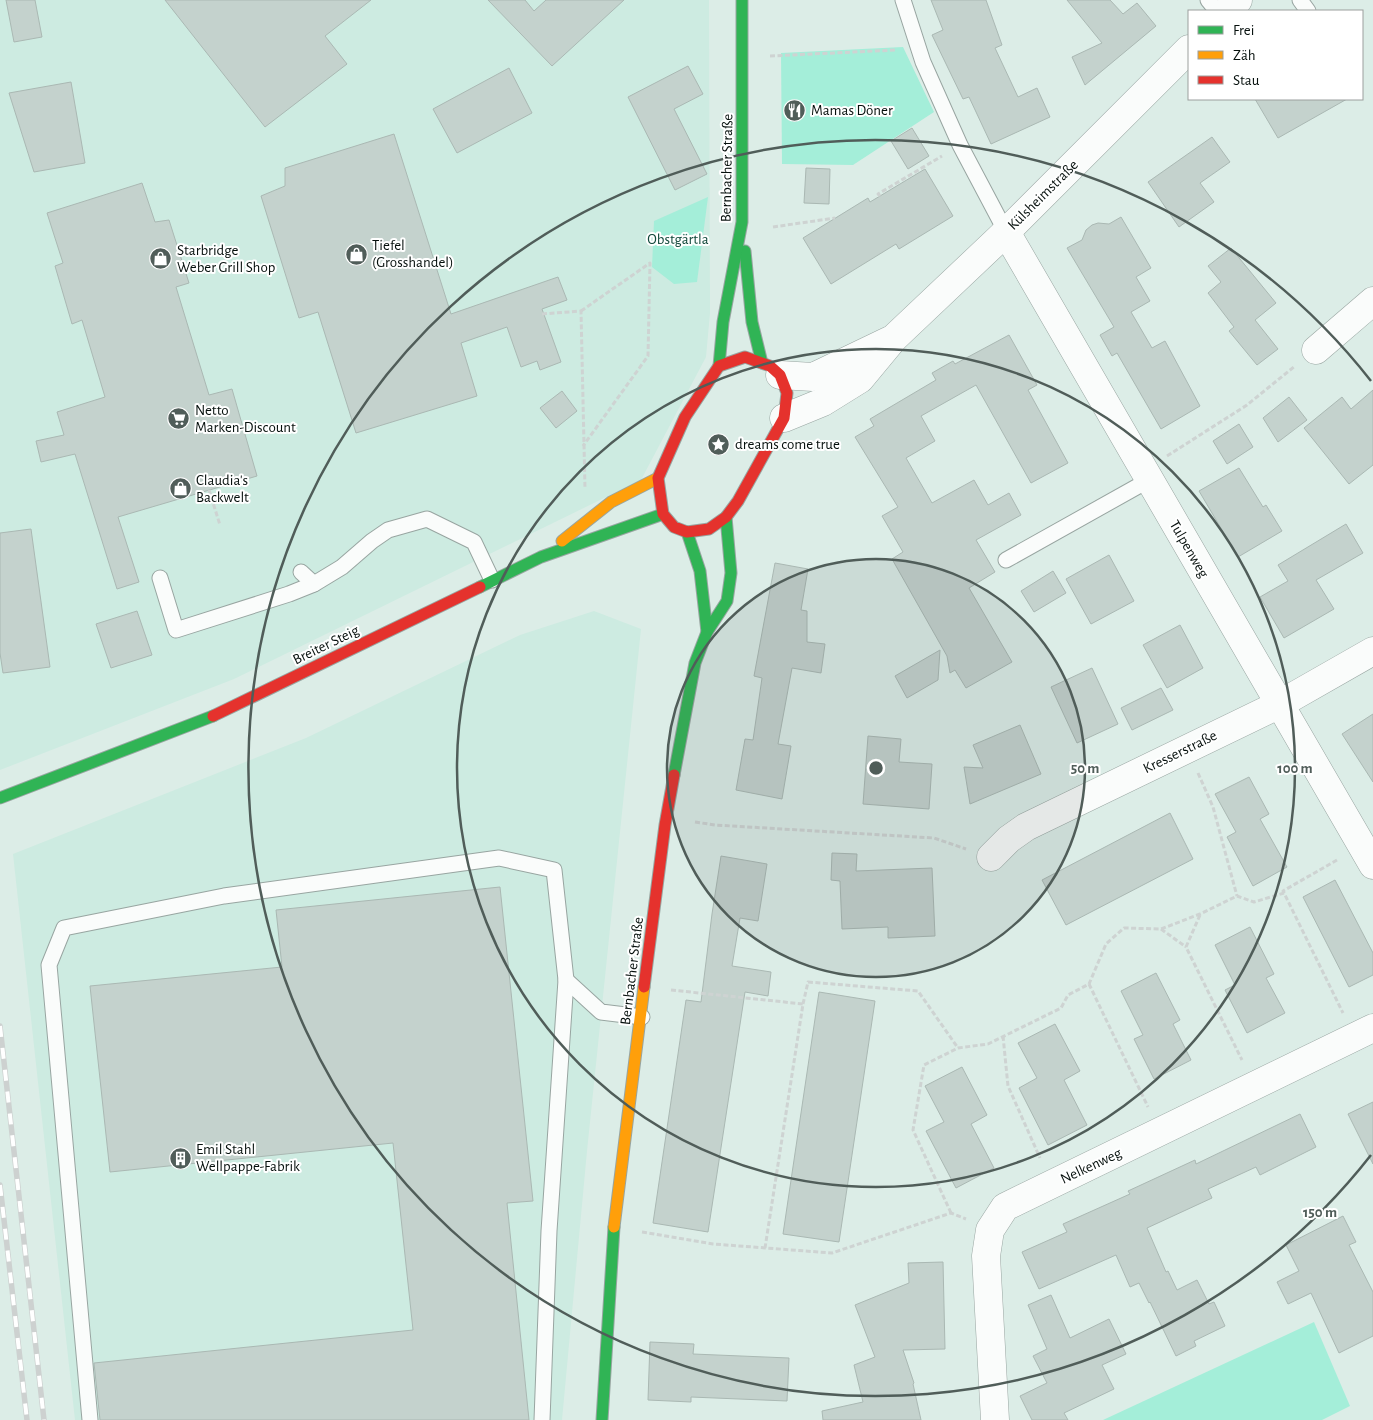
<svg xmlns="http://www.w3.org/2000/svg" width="1373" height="1420" font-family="'Alegreya Sans',sans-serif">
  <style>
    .built { fill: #cdebe1 }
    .green { fill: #a4eed9 }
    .building { fill: #c4d2cd; stroke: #aab8b3 }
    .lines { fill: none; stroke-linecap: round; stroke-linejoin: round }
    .lane-casing { stroke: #98a5a1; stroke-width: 17 }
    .street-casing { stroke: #98a5a1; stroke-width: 29 }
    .fast-casing { stroke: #98a5a1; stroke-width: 13 }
    .slow-casing { stroke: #98a5a1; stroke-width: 13 }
    .jam-casing { stroke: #98a5a1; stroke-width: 13 }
    .path { stroke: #ced3d2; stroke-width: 3; stroke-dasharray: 5 2.5; stroke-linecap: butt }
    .lane { stroke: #fafcfb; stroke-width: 15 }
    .street { stroke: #fafcfb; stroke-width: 28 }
    .fast { stroke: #30b455; stroke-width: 11 }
    .slow { stroke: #ff9f0a; stroke-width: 11 }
    .jam { stroke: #e5322d; stroke-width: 11 }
    .rail-casing { stroke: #cdd1d0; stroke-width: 5.5 }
    .rail { stroke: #fff; stroke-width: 4; stroke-dasharray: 11; stroke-linecap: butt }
    .ring { fill: none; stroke: #505d59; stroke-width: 2.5 }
    .labels { text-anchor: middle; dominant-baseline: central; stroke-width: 4; stroke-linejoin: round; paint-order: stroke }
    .poi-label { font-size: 15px; fill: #050f0c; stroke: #fff; text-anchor: start }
    .street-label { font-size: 15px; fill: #050f0c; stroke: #fff }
    .park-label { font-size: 15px; fill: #0f4739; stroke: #fff }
    .centre { fill: #505d59; stroke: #fff; stroke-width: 2.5 }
    .ring-label { font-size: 15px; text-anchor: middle; font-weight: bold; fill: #505d59; stroke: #fff; stroke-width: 4; stroke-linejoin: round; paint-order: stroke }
  </style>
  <rect width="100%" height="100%" fill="#dcede7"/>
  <g class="built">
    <path d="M0,0H709L710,313L706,357L641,480L234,679L0,770Z"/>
    <path d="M594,611L641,629L587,1151L562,1420H75L13,854L306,738L520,635Z"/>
  </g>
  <g class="green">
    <path d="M903,47L934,112L853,165L782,164L781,53Z"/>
    <path d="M708,197L697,282L674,284L652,267L654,221Z"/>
    <path d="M1314,1322L1350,1406L1322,1420H1103Z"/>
  </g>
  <g class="building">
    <path d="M6,0H35L42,37L14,42Z"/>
    <path d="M165,0H371L325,36L347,64L265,127Z"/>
    <path d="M488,0H525L534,11L546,0H624L552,66Z"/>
    <path d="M931,0H986L1002,45L995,48L1018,97L1037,88L1050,117L991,144L969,97L963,99L932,35L943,30Z"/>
    <path d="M1067,0H1110L1123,14L1137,3L1156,26L1085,85L1072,57L1102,43Z"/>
    <path d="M688,66L703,94L674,109L707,174L675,190L628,97Z"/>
    <path d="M509,68L532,113L457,153L433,109Z"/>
    <path d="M71,82L85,163L34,172L9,93Z"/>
    <path d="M1255,99H1347L1278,138Z"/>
    <path d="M912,128L929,156L908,169L891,141Z"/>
    <path d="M394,134L451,314L558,277L567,300L542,309L561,362L540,370L537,361L521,367L507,327L461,343L477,396L356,433L318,312L299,318L261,196L285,186V168Z"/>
    <path d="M1212,137L1230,162L1200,183L1214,202L1179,227L1148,182Z"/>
    <path d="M806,168L830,169L829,204L804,203Z"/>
    <path d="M925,169L953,216L899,249L896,244L831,284L803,238L868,198L870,202Z"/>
    <path d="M142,183L155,222L169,220L189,283L176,287L209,395L232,389L257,476L118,517L139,582L117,589L75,454L41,462L36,441L64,435L57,412L105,397L82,320L72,324L55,266L63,263L47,213Z"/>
    <path d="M1121,217L1151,268L1136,277L1150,301L1131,312L1152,348L1165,341L1200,406L1161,429L1117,353L1112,356L1100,335L1114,327L1067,248L1082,240L1086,230L1092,225L1098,223L1109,224Z"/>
    <path d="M1231,248L1276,303L1255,320L1278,349L1257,365L1229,331L1234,327L1208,293L1221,282L1208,266Z"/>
    <path d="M1009,335L1037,385L1028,390L1068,463L1031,483L976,385L921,416L935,441L906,458L932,503L974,480L988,505L1009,493L1021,515L976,540L995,572L969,588L1012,662L966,688L955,670L950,673L947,656L892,559L903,552L882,516L898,507L855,437L874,426L870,419L936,380L932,373L953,361L955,364Z"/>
    <path d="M1373,390V465L1349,484L1304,428L1342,397L1351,409Z"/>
    <path d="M562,391L577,411L556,428L540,408Z"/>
    <path d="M1289,397L1307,420L1278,442L1263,418Z"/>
    <path d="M1239,424L1253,447L1227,464L1213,441Z"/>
    <path d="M1239,468L1263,507L1266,505L1282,531L1238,557L1199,491Z"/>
    <path d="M1346,524L1363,553L1316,580L1334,609L1284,638L1260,597L1288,581L1278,565Z"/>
    <path d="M31,529L50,667L3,673L0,653V533Z"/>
    <path d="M1109,555L1134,601L1091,624L1066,579Z"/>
    <path d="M775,563L808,569L801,610L807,611V642L825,644L821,673L792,668L778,744L791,746L782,799L736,790L745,739L753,740L762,678L754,676Z"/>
    <path d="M1053,571L1066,593L1034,612L1021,591Z"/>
    <path d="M137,611L152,655L111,668L96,624Z"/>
    <path d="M1180,625L1203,668L1167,688L1143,645Z"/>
    <path d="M940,650L938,680L907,698L895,676Z"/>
    <path d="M1092,668L1118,724L1077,743L1051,687Z"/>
    <path d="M1161,688L1173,710L1132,730L1121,708Z"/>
    <path d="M1373,714V782L1342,734Z"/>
    <path d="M1020,725L1041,774L970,804L964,767L983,768L973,745Z"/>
    <path d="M868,736L901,739L899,762L932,764L929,809L863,804Z"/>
    <path d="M1249,777L1269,814L1260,819L1287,867L1253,886L1227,837L1236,832L1215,794Z"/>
    <path d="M1170,813L1193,859L1066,925L1042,880Z"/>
    <path d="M832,853L857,854L856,871L932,868L935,936L888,938V927L842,929L840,881L831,880Z"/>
    <path d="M721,856L767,864L758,921L740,918L732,966L771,972L768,996L745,992L708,1232L653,1223L686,1000L701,1002L712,914Z"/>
    <path d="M1335,880L1373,953V975L1349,987L1303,897Z"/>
    <path d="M500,887L533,1201L507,1203L529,1420H100L94,1363L413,1330L393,1143L110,1172L90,986L282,967L276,910Z"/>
    <path d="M1250,927L1274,974L1266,978L1285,1013L1247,1033L1225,990L1235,985L1215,945Z"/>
    <path d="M1156,973L1180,1020L1173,1024L1191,1060L1154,1079L1134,1039L1143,1035L1121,991Z"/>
    <path d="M819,992L875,1001L839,1242L783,1234Z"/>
    <path d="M1055,1024L1080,1071L1064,1080L1087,1125L1048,1145L1019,1088L1037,1078L1018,1043Z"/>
    <path d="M962,1067L987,1115L971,1124L994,1168L956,1188L926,1131L944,1122L925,1086Z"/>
    <path d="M1373,1102V1164L1348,1114Z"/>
    <path d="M1300,1114L1316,1147L1260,1175L1256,1167L1208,1189L1212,1198L1147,1228L1166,1272L1168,1271L1177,1290L1197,1280L1209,1304L1214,1302L1225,1326L1194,1341L1196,1346L1176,1356L1150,1302L1149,1303L1139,1283L1130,1287L1116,1255L1039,1289L1022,1252L1067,1232L1063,1224L1130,1194L1128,1191L1195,1160L1196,1164Z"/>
    <path d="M1343,1216L1356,1242L1349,1245L1373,1292V1336L1339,1353L1311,1293L1288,1304L1277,1282L1299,1271L1286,1245Z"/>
    <path d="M943,1262L945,1349L903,1350L914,1383L913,1384L921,1420H823L822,1411L863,1402L854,1365L875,1357L855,1305L909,1283L908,1263Z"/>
    <path d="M1051,1295L1070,1338L1109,1319L1126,1354L1102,1365L1114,1389L1064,1413L1068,1420H1032L1020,1396L1047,1383L1033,1356L1047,1349L1028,1305Z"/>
    <path d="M650,1342L694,1344L693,1354L789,1358L787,1401L691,1397V1402L648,1400Z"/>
  </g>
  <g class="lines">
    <defs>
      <g id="lane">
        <path d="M903,0L923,62L960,145L1006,232"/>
        <path d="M1208,0L1217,11"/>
        <path d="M1300,0L1308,11"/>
        <path d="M1006,560L1149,480"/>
        <path d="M301,572L314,584"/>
        <path d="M160,578L176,630L289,594L314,584L342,567L372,541L388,530L427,519L474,542L492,580"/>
        <path d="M566,980L601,1012L642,1017"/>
        <path d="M90,1420L49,965L64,928L224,896L499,858L554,870L566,980L549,1231L542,1420"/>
      </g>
      <g id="street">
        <path d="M1227,11L1238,0"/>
        <path d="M1006,232L1373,865"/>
        <path d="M1316,350L1373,301"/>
        <path d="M780,375L813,377L888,341"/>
        <path d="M784,418L823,402L860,379L894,338L1006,232L1189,49"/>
        <path d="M991,857L1009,839L1026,827L1280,704L1373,651"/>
        <path d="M995,1420L986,1256L990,1230L1005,1207L1373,1028"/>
      </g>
      <g id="fast">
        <path d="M745,251L752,322L762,363"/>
        <path d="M719,366L723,322L742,222V0"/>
        <path d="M480,587L541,557L663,514"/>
        <path d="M707,632L727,601L731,573L726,517"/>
        <path d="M674,775L695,663L707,632L700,571L687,532"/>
        <path d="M0,798L213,716"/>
        <path d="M602,1420L614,1227"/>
      </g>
      <g id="slow">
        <path d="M562,541L611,502L658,478"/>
        <path d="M614,1227L644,987"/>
      </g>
      <g id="jam">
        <path d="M745,357L770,366L780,375L787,393L784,418L738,501L726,517L709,529L687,532L674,527L663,514L658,478L685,417L719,366Z"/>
        <path d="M213,716L480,587"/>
        <path d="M644,987L665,825L674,775"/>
      </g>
    </defs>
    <use href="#lane" class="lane-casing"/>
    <use href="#street" class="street-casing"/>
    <use href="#fast" class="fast-casing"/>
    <use href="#slow" class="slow-casing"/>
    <use href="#jam" class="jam-casing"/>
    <g class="path">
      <path d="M770,56L896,50"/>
      <path d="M880,196L878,194L942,156"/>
      <path d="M773,227L835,218"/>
      <path d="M180,255L201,247"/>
      <path d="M581,311L650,263L648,356L583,446"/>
      <path d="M542,314L581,311L585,489"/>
      <path d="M1167,456L1247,405L1295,366"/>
      <path d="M209,490L220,525"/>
      <path d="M1198,773L1213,807L1237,896"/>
      <path d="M695,822L715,825L934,838L966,849"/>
      <path d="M1337,860L1283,891L1343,1013"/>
      <path d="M1200,915L1186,947L1242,1060"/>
      <path d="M1161,929L1186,947"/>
      <path d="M1089,984L1148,1107"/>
      <path d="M671,990L803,1004L765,1248"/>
      <path d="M803,1004L808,982L918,991L958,1048"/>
      <path d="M1003,1036L1008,1086L1040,1158"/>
      <path d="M951,1213L913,1130L924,1065L958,1048L988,1044L1061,1008L1068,995L1089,984L1106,944L1124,928L1161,929L1200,914L1237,896L1254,902L1284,893"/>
      <path d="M642,1232L713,1244L832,1253L951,1213L966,1219"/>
    </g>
    <use href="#lane" class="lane"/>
    <use href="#street" class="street"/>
    <use href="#fast" class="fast"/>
    <use href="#slow" class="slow"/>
    <use href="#jam" class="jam"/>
    <defs>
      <g id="rail">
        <path d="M0,1026L44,1420"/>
        <path d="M0,1185L27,1420"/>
      </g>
    </defs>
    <use href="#rail" class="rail-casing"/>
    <use href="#rail" class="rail"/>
  </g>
  <circle cx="876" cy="768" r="209" fill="#505d59" fill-opacity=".12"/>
  <g class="ring">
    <circle cx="876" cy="768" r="209"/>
    <circle cx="876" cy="768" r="419"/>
    <path d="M1371 1155A628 628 0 1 1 1371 381"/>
  </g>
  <defs>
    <symbol id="restaurant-disc" viewBox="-11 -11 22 22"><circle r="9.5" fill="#505d59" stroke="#fff"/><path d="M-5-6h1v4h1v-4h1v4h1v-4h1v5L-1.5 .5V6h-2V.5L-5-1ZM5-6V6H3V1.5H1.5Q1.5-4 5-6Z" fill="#fff"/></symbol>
    <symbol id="shop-disc" viewBox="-11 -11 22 22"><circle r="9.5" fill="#505d59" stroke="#fff"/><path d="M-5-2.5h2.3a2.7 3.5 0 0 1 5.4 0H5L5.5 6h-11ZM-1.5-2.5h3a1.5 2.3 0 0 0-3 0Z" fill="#fff"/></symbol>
    <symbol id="supermarket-disc" viewBox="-11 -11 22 22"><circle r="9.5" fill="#505d59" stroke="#fff"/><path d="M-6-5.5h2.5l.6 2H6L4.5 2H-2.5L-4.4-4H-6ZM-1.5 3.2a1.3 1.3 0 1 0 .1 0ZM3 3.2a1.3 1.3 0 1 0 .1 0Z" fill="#fff"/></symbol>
    <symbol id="sight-disc" viewBox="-11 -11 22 22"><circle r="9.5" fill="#505d59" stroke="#fff"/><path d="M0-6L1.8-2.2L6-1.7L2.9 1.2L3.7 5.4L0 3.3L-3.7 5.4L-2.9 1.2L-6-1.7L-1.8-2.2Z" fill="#fff"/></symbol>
    <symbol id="building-disc" viewBox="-11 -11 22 22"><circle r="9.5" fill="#505d59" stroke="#fff"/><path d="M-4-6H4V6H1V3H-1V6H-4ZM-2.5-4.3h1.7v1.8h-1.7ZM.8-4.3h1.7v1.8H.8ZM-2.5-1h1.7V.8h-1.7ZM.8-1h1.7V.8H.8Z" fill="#fff"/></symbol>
  </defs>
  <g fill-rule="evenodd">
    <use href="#restaurant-disc" x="782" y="98" width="25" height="25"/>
    <use href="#shop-disc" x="344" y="242" width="25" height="25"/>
    <use href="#shop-disc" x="148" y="246" width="25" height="25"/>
    <use href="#supermarket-disc" x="166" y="406" width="25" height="25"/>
    <use href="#sight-disc" x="706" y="432" width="25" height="25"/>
    <use href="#shop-disc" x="168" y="476" width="25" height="25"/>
    <use href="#building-disc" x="168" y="1146" width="25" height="25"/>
  </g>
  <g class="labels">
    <g class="poi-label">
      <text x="811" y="110">Mamas Döner</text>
      <text x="372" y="245">Tiefel<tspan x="372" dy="17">(Grosshandel)</tspan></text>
      <text x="177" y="250">Starbridge<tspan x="177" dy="17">Weber Grill Shop</tspan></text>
      <text x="195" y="410">Netto<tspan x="195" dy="17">Marken-Discount</tspan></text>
      <text x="735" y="444">dreams come true</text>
      <text x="196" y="480">Claudia's<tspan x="196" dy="17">Backwelt</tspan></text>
      <text x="196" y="1149">Emil Stahl<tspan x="196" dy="17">Wellpappe-Fabrik</tspan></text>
    </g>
    <g class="street-label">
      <text transform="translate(727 168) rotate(-89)">Bernbacher Straße</text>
      <text transform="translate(1043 195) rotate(-45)">Külsheimstraße</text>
      <text transform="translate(1189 549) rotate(60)">Tulpenweg</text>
      <text transform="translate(326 645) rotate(-26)">Breiter Steig</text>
      <text transform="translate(1180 752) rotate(-26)">Kresserstraße</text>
      <text transform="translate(632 971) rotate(-83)">Bernbacher Straße</text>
      <text transform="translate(1091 1166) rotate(-25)">Nelkenweg</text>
    </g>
    <g class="park-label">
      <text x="678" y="239">Obstgärtla</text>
    </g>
  </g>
  <circle cx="876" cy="768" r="8" class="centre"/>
  <g class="ring-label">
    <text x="1085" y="773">50 m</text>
    <text x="1295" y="773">100 m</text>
    <text x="1320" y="1217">150 m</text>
  </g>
  <rect x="1188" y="10" width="175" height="90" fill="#ffffff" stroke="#9b9f9e"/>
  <rect x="1198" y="26" width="25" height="8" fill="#30b455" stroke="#9b9f9e"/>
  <text x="1233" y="35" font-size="15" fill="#050f0c">Frei</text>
  <rect x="1198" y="51" width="25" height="8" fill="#ff9f0a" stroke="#9b9f9e"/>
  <text x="1233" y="60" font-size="15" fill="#050f0c">Zäh</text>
  <rect x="1198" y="76" width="25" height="8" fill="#e5322d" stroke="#9b9f9e"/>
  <text x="1233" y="85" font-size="15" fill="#050f0c">Stau</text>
</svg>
